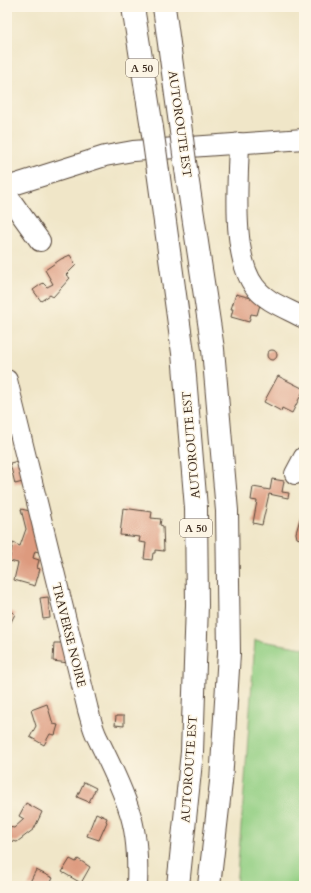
<svg xmlns="http://www.w3.org/2000/svg" width="311" height="893" font-family="Cardo,serif">
  <style>
    .green { fill: #93cf83; stroke: #677c50 }
    .building { fill: #dd9a7e }
    .lines { fill: none; stroke-linecap: round; stroke-linejoin: round }
    .minor-casing { stroke: #564638; stroke-width: 22 }
    .highway-casing { stroke: #564638; stroke-width: 24 }
    .minor { stroke: #fff; stroke-width: 20 }
    .highway { stroke: #fff; stroke-width: 22 }
    .highway-bridge-casing { stroke: #564638; stroke-width: 24; stroke-linecap: butt }
    .highway-bridge { stroke: #fff; stroke-width: 22 }
    .labels { text-anchor: middle; dominant-baseline: central; stroke-width: 3; stroke-linejoin: round; paint-order: stroke }
    .shield { fill: #fcf5e5; stroke: #75675a; stroke-width: 1 }
    .shield-label { font-size: 11px; font-weight: bold; fill: #3b2a1e }
    .street-label { font-size: 12px; fill: #3b2a1e; stroke: #fcf5e5 }
  </style>
  <rect width="100%" height="100%" fill="#fcf5e5"/>
  <filter id="ink" filterUnits="userSpaceOnUse"><feTurbulence type="fractalNoise" baseFrequency=".025" numOctaves="2"/><feDisplacementMap in="SourceGraphic" scale="8" xChannelSelector="R" yChannelSelector="G"/><feConvolveMatrix kernelMatrix="1 2 1 2 8 2 1 2 1" color-interpolation-filters="sRGB"/></filter>
  <filter id="wash" filterUnits="userSpaceOnUse"><feTurbulence type="fractalNoise" baseFrequency=".012" numOctaves="4" result="noise"/><feDisplacementMap in="SourceGraphic" scale="16" xChannelSelector="R" yChannelSelector="G"/><feGaussianBlur stdDeviation="0.9" result="paint"/><feColorMatrix in="noise" values="0 0 0 0 0 0 0 0 0 0 0 0 0 0 0 0 0 1.4 0 .05"/><feComposite in="paint" operator="in"/></filter>
  <g filter="url(#wash)">
    <rect width="100%" height="100%" fill="#f0e6c8"/>
    <path class="green" d="M255,640L304,648V886H236L245,779Z"/>
    <g id="blocks">
      <g class="building">
        <path d="M70,255L76,265L66,275L70,278L53,297L50,295L41,301L33,290L43,283L47,287L53,284L45,270L61,259Z"/>
        <path d="M236,294L255,299L261,301L257,315L251,314L249,322L231,317L233,309H231Z"/>
        <circle cx="272" cy="355" r="5"/>
        <path d="M278,376L304,389L292,413L282,408L281,411L264,402Z"/>
        <path d="M22,460L27,481L15,484L10,463Z"/>
        <path d="M272,479L284,481L282,492L289,493L288,498L269,494L262,525L253,523L257,501L251,500L253,487L270,490Z"/>
        <path d="M123,508L152,512L151,518L161,519L160,525L163,526L164,551L155,550V553H153L152,560L144,559L146,543L139,542L140,537L120,535Z"/>
        <path d="M303,508H304L303,540L297,538L296,533Z"/>
        <path d="M21,509L30,511L46,554L35,551L33,558L39,560L37,568L40,569L35,586L14,580L18,563L9,561L13,543L20,546L26,529Z"/>
        <path d="M48,597L50,618L43,619L40,598Z"/>
        <path d="M7,609L15,614L7,630Z"/>
        <path d="M54,643H63L68,663L53,661Z"/>
        <path d="M47,704L53,724L58,725L55,735L50,734L44,745L30,737L36,726L31,710Z"/>
        <path d="M116,716H124V726L115,725Z"/>
        <path d="M84,782L96,788L89,802L77,797Z"/>
        <path d="M26,803L42,812L34,829L17,842L7,840L9,827L14,828L24,819L19,816Z"/>
        <path d="M96,813L107,818L106,821L107,822L99,840L87,836Z"/>
        <path d="M70,859L76,862L78,859L90,867L81,883L62,872Z"/>
        <path d="M36,870L53,878L49,886H28Z"/>
      </g>
    </g>
  </g>
  <g filter="url(#ink)">
    <use href="#blocks" fill-opacity="0" stroke="#564638" stroke-width="1"/>
    <g class="lines">
      <defs>
        <g id="minor">
          <path d="M239,143C238,181 231,257 255,287C266,302 288,309 304,318"/>
          <path d="M7,187L105,156L133,151L304,139"/>
          <path d="M7,195L40,241"/>
          <path d="M7,380L88,710C91,720 93,730 98,739C109,762 121,785 129,810C137,833 138,861 137,886"/>
          <path d="M295,474L304,457"/>
        </g>
        <g id="highway">
          <path d="M133,7L152,128"/>
          <path d="M164,7L180,124"/>
          <path d="M186,169L213,349L227,511L229,653L221,782L209,886"/>
          <path d="M158,171L183,353L196,508L197,605L192,752L178,886"/>
        </g>
      </defs>
      <use href="#minor" class="minor-casing"/>
      <use href="#highway" class="highway-casing"/>
      <use href="#minor" class="minor"/>
      <use href="#highway" class="highway"/>
      <defs>
        <g id="highway-bridge">
          <path d="M180,124L186,169"/>
          <path d="M152,128L158,171"/>
        </g>
      </defs>
      <use href="#highway-bridge" class="highway-bridge-casing"/>
      <use href="#highway-bridge" class="highway-bridge"/>
    </g>
  </g>
  <g class="labels">
    <g class="shield">
      <rect x="126" y="59" width="32" height="18" rx="3"/>
      <rect x="180" y="519" width="32" height="18" rx="3"/>
    </g>
    <g class="shield-label">
      <text x="142" y="68">A 50</text>
      <text x="196" y="528">A 50</text>
    </g>
    <g class="street-label">
      <text transform="translate(180 124) rotate(82)">AUTOROUTE EST</text>
      <text transform="translate(191 445) rotate(-95)">AUTOROUTE EST</text>
      <text transform="translate(69 635) rotate(76)">TRAVERSE NOIRE</text>
      <text transform="translate(189 769) rotate(-86)">AUTOROUTE EST</text>
    </g>
  </g>
  <rect width="311" height="893" fill="none" stroke="#fcf5e5" stroke-width="24"/>
</svg>
